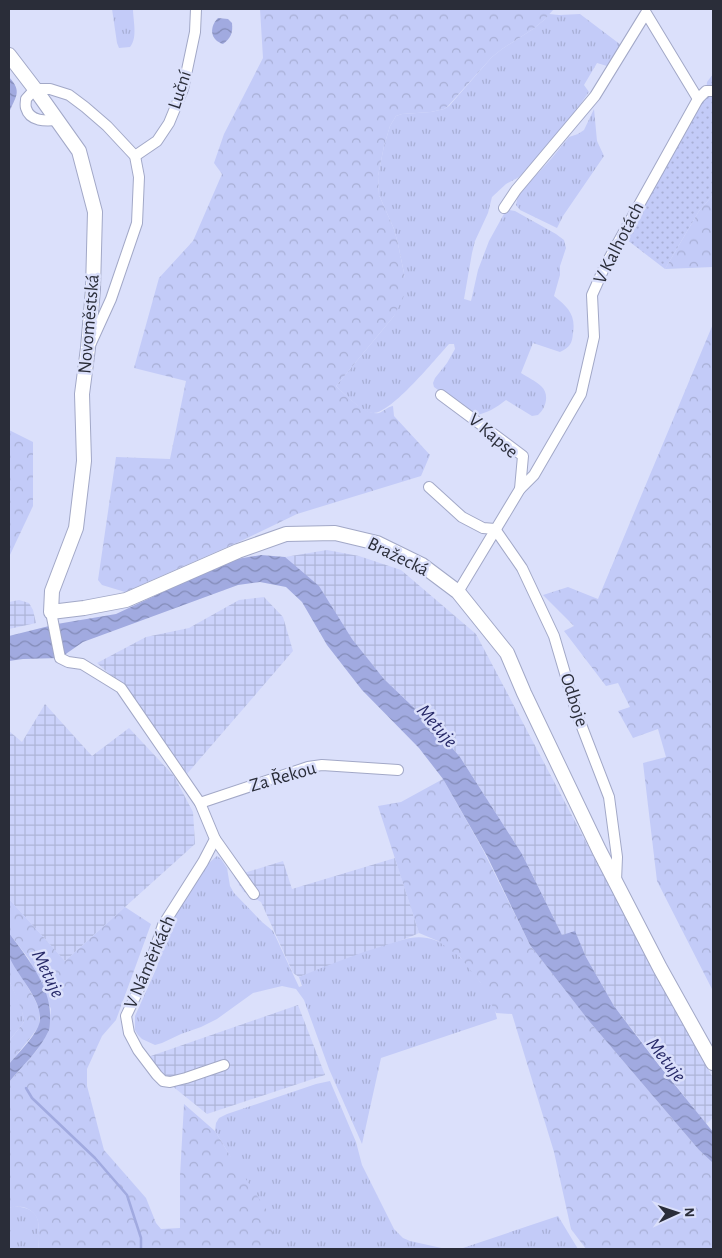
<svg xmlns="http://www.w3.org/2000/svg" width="722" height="1258" font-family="'Alegreya Sans',sans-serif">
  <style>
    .industrial { fill: url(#industrial-grid) }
    .grass { fill: url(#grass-tufts) }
    .forest { fill: url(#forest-crowns) }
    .garden { fill: url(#garden-dots) }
    .water { fill: url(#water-waves) }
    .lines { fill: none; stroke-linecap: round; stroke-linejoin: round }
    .stream { stroke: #a1aae0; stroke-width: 2.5 }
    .street-casing { stroke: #a2a8c7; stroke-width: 12 }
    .secondary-casing { stroke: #a2a8c7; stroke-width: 16 }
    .street { stroke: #fff; stroke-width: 10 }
    .secondary { stroke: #fff; stroke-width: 14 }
    .labels { text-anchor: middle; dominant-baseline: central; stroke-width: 5; stroke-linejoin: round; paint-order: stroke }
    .street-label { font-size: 19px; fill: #2a2d39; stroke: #dbe0fb }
    .water-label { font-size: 20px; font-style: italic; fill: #272968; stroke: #dbe0fb }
  </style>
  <defs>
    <pattern id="industrial-grid" width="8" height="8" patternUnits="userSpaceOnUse" patternTransform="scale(1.25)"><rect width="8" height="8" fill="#cbd2fb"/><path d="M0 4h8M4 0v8" fill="none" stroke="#aeb5d8"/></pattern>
    <pattern id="grass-tufts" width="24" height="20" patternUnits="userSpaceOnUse" patternTransform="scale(1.25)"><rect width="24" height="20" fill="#c3cbf8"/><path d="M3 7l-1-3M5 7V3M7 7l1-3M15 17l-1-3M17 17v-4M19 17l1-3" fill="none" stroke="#a8afd5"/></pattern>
    <pattern id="forest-crowns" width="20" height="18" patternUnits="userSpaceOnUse" patternTransform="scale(1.25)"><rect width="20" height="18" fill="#c3cbf8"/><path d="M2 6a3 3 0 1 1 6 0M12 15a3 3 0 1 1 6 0" fill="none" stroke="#a8afd5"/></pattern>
    <pattern id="garden-dots" width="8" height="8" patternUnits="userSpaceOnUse" patternTransform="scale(1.25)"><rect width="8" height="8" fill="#c3cbf8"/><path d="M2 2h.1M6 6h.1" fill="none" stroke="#a8afd5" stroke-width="1.8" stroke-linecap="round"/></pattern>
    <pattern id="water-waves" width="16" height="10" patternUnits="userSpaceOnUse" patternTransform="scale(1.25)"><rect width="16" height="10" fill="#a1aae0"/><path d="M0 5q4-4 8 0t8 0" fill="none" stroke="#838bb7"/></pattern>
  </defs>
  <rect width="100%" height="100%" fill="#dbe0fb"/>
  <g class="industrial">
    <path d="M327,550L359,556L401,570L476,634L625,916L713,1078V1118L706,1124L614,1006L586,957L575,932L562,935L522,854L460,757L432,725L384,679L285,557Z"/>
    <path d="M264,597L283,617L293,651L186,775L135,700L124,687L97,663L146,637L189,628L239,600Z"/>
    <path d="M19,600L29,603L33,610L36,623L9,629V602Z"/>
    <path d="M45,704L92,756L129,728L174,776L193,812L195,844L65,961L9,899V731L22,742Z"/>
    <path d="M395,858L419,933L410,937L299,977L293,973L261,902L243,891L234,876L283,861L292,889Z"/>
    <path d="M298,1005L325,1075L207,1114L166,1081L148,1057Z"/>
  </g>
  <g class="grass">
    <path d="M112,9H133C133,20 138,38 130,47L119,48L117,43Z"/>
    <path d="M549,14L559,15L580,14L621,45L607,66L597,63L584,85L589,92L564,127L534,161L519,177L506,184L492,197L488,213L475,241L472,253L464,299L471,301L478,270L489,241L505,212L509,210L515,211L556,234L564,240L566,248L560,266V275L554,296C568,307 576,315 573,333C572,344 570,347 560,352L533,343L521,373C527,377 536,381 541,386C550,394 546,408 538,415L532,416L506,400C496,408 487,413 474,416L434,387L433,383L435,378L447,363L455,349L454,344H449C436,358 391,414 373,413C362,413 345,394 336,386L394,316L405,278L398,244L394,229L379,195L378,176L384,146L390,126L396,116L402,114L431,112L444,109L449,106L492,57L502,49L533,29L544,20Z"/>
    <path d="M594,109L597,141L604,156L563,216L557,228L520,210L516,205L518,195L551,159L569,137L578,134L584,130Z"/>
    <path d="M217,856L221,859L227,868L230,886L234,893L262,922L273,931L299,987L302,986L299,977C328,965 356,954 386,945C399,941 412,935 427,938C446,941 461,957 472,971C483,985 494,1001 497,1019L381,1058L362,1144L329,1069L304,1000L296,989L282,986L253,993L217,1019L201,1027L181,1034L162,1043L155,1045L142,1039L138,1035L135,1030V1016L157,967L170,917L204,867Z"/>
    <path d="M9,980C15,994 23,1007 24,1022L9,1041Z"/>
    <path d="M330,1081L356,1142L362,1165L394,1229L403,1238L410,1241L446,1249H273V1245L229,1154L215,1131L216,1123L219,1118L227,1114L316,1084Z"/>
    <path d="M14,1206C46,1209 37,1226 39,1249H9V1208Z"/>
    <path d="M558,1216L578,1249H460Z"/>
  </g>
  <g class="forest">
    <path d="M260,9H554L544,20L533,29L502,49L492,57L448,106L444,109L431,112L402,114L396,116L390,126L384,146L378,176L379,195L394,229L398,244L405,278V288L404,296L394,316L336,386C346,395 365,416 379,413C384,411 387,407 393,406L394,416L430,455L421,476L297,514L243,540L125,592L102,585L98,580L116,457L170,459L186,381L134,368L159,278L193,241L222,174L214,163L224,134L263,58Z"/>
    <path d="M713,195V267L665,269L699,211Z"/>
    <path d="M713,324V991L657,881L643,763L666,757L658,729L633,738L618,711L630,707L618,683L606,686L564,631L574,626L543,595L568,587L598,599Z"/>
    <path d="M9,430L33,442V506L9,557Z"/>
    <path d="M443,779L483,850L530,945L589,1021L699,1150L713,1163V1249H586L571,1229L554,1152L512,1014L496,1013L480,982L460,957L438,941L419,933L378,806L401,802Z"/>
    <path d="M9,899L65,961L125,907L151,924L116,1020L102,1036L87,1069V1086L104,1150L146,1198L156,1223L161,1229L180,1228V1176L184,1104L215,1131L229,1154L266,1209L273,1226V1249H39C39,1246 38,1241 38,1237C39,1226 40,1215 28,1209C22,1206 16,1206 9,1208V1082L37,1050L49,1028L51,1009L29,959L9,933Z"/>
    <path d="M9,955L34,998L40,1011L39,1026L31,1037L9,1064V1041L24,1022L23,1015L20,1006L9,980Z"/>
  </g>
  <path class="garden" d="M713,74V195L699,211L665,269L622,236L706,94L707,82Z"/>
  <g class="water">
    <path d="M218,18L228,19L232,23C233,33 231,38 223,44C210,40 209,27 218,18Z"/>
    <path d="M9,77C23,92 15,97 9,113Z"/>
    <path d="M261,555L285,557L319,586L352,639L384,679L432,725L460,757L522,854L562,935L575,931L586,957L614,1006L658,1064L713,1132V1163L699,1150L589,1021L530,945L487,856L443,779L419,748L362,690L327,645L302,602L286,587L260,582L238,585L83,642L60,658L23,659L9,661V636L57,624L116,614L231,560Z"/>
    <path d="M9,933C26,956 52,988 50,1018C50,1022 50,1026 49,1030C40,1050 23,1065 9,1082V1064C18,1053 32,1040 38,1027C48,1004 17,977 9,956C7,950 9,940 9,933Z"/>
  </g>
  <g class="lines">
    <path class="stream" d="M26,1088L32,1098L95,1158L127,1195L141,1238V1249"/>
    <defs>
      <g id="street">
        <path d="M57,120C46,121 30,122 26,108C25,105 26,102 26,99L35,89H50L69,95L85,107L107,126L135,156L139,177L137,223L111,299L91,343"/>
        <path d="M135,156L157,141L169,123L183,89L195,32L196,9"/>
        <path d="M504,208L516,190L595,96L646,13L698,99"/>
        <path d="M441,395L523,456L520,489"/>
        <path d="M429,487L462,517L483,528L495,529L522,568L554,636L577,714L609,797L617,857L616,881"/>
        <path d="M458,592L520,489L534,475L581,394L594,337L592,295L605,266L698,99L706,91H713"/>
        <path d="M51,612L60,658L68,662L82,664L121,688L200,803L215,839L203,862L163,925L148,970L126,1016L129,1033L138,1050L157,1075L163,1081L170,1082L186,1078L224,1065"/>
        <path d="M200,803L308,767L322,765L398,770"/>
        <path d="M215,839L254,894"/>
      </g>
      <path id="secondary" d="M9,55L35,89L79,151L95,212L93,289L88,348L82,394L84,461L76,528L52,591L51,612L84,608L126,600L238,551L286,534L335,533L377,543L422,565L458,592L507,653L524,693L599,850L660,968L713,1063"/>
    </defs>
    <use href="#street" class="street-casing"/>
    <use href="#secondary" class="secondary-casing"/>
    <use href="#street" class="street"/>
    <use href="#secondary" class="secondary"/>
  </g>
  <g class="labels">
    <g class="street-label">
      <text transform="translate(180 90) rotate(-72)">Luční</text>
      <text transform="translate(619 243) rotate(-63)">V Kalhotách</text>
      <text transform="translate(89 324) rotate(-85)">Novoměstská</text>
      <text transform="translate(493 436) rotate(40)">V Kapse</text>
      <text transform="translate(398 557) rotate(26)">Bražecká</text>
      <text transform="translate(574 700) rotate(72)">Odboje</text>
      <text transform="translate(283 777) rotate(-16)">Za Řekou</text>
      <text transform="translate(150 962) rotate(-66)">V Náměrkách</text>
    </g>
    <g class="water-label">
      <text transform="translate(437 726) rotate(49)">Metuje</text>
      <text transform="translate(48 974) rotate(64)">Metuje</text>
      <text transform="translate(666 1060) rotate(52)">Metuje</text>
    </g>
  </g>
  <rect width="722" height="1258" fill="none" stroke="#2a2d39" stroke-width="20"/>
  <g transform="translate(677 1213) rotate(87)" stroke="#dbe0fb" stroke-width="4" paint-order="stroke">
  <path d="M0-4L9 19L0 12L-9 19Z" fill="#2a2d39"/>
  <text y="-8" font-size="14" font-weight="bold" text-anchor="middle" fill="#2a2d39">N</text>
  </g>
</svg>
